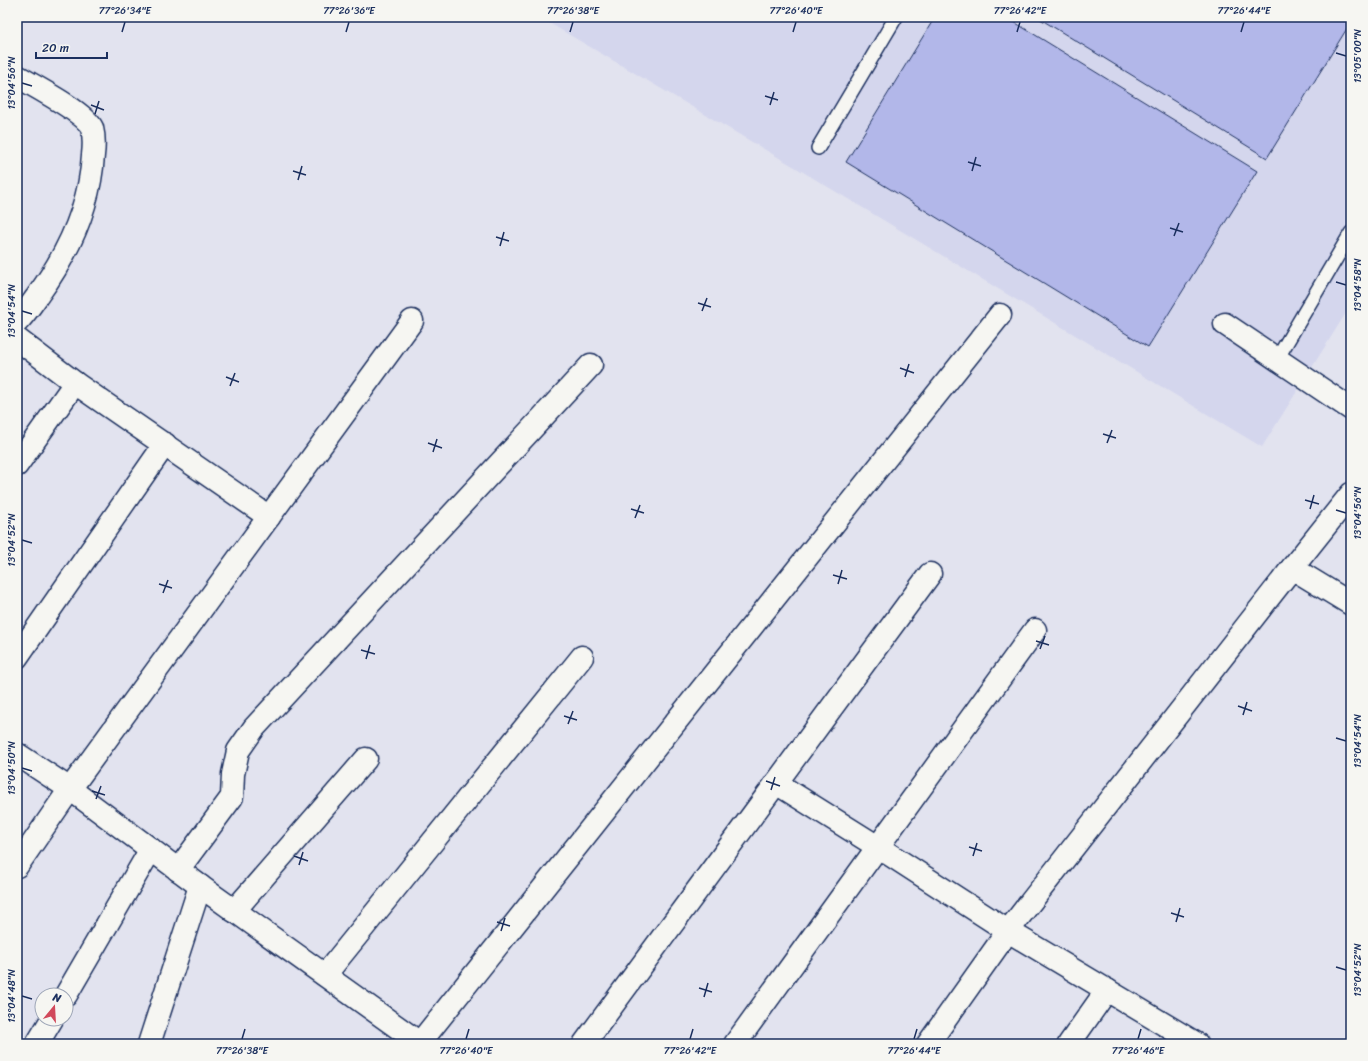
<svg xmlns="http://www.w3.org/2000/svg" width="1368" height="1061" font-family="Sriracha,sans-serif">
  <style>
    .built { fill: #d4d6ed }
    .building { fill: #b2b7e9; stroke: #1b2f5e }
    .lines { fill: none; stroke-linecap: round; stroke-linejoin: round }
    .service-casing { stroke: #1b2f5e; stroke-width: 16 }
    .minor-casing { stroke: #1b2f5e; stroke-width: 25 }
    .service { stroke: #f6f6f2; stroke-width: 13 }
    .minor { stroke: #f6f6f2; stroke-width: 22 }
    .ticks { fill: none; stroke: #1b2f5e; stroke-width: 1.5 }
    .neatline { fill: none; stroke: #1b2f5e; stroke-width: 1.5 }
    .ticks-label { font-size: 10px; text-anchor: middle; fill: #1b2f5e }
  </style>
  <rect width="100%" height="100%" fill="#e2e3ef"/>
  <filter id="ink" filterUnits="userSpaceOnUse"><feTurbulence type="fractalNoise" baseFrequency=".025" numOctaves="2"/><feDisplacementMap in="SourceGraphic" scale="8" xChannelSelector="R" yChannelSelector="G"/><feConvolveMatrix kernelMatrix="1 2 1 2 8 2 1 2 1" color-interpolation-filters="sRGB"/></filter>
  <g filter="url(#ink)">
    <path class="built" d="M539,17H1351V305L1262,447L793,166Z"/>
    <g class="building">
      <path d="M935,17H1006L1257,171L1148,347L846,162Z"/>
      <path d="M1037,17H1351V22L1267,158Z"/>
    </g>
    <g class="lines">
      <defs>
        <g id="service">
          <path d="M818,148L896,17"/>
          <path d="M1277,359L1351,233"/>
        </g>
        <g id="minor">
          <path d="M17,76C32,85 86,113 92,128C94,136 94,147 93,155C90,206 67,255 38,295C31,305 25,314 17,322"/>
          <path d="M1225,324L1351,409"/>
          <path d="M17,339L75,383L269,517"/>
          <path d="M17,465L75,383"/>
          <path d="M1292,568L1351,604"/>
          <path d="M17,657L165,444"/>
          <path d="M17,754L70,789L200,886L421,1044"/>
          <path d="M776,783L878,847L1008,931L1197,1044"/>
          <path d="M17,866L70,789L412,321"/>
          <path d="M178,870L232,797L233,774L238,751L254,728L591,365"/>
          <path d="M234,911L366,759"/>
          <path d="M325,975L582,657"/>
          <path d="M66,995L151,849"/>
          <path d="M37,1044L52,1019"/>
          <path d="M149,1044L200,886"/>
          <path d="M419,1044L1000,315"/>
          <path d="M584,1044L930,574"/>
          <path d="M735,1044L1035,630"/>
          <path d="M928,1044L1008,931L1292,568L1351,494"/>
          <path d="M1069,1044L1107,990"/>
        </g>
      </defs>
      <use href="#service" class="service-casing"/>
      <use href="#minor" class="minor-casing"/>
      <use href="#service" class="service"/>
      <use href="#minor" class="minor"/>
    </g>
  </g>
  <path class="ticks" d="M122,32L125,22M346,32L349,22M570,32L573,22M793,32L796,22M1017,32L1020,22M1241,32L1244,22M1336,53L1346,56M22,83L32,86M765,96L778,100M91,105L104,110M770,105L774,92M95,114L99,101M968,162L981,166M293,171L306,175M972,171L976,157M298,180L302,166M1170,228L1183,232M1174,236L1179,223M496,237L509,241M500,246L504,232M1336,282L1346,285M698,303L711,307M22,311L32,314M702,311L707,298M900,368L914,373M226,377L239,382M905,377L909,364M230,386L235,373M1103,434L1116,438M428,443L442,448M1107,443L1112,430M433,452L437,439M1305,500L1319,504M631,509L644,513M1310,509L1314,495M1336,510L1346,513M635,518L640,505M22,540L32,543M833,575L847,579M159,584L172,588M838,584L842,570M163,593L168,580M1036,641L1049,645M1040,649L1045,636M361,650L375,654M366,659L370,645M1238,706L1252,711M1243,715L1247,702M564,716L577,720M568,724L573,711M1336,738L1346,741M22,768L32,771M766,781L780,786M771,790L775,777M92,791L105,795M96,799L101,786M969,847L982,851M294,856L308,861M973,856L977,843M299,865L303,852M1171,913L1184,917M497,922L510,926M1176,922L1180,908M501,931L505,918M1336,967L1346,970M699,988L712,992M22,996L32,999M704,997L708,983M242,1039L245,1029M466,1039L469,1029M690,1039L693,1029M914,1039L917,1029M1138,1039L1141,1029"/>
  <rect width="1368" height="1061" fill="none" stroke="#f6f6f2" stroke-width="44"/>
  <g transform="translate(54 1007) rotate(18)"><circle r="19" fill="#f6f6f2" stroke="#9ea6b7"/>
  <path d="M0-3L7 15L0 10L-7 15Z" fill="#d1495b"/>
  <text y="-6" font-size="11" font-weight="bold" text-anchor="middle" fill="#1b2f5e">N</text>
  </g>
  <path d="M36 52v6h71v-6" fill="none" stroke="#1b2f5e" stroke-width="2"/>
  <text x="42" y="52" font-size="12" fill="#1b2f5e" stroke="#f6f6f2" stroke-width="3" paint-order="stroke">20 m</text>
  <rect x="22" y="22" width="1324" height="1017" class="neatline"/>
  <g class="ticks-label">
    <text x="125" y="14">77°26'34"E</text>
    <text x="349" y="14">77°26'36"E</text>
    <text x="573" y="14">77°26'38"E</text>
    <text x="796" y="14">77°26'40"E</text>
    <text x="1020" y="14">77°26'42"E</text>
    <text x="1244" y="14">77°26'44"E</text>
    <text transform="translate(1357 56) rotate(-90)" y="4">13°05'00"N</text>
    <text transform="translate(11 83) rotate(-90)" y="4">13°04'56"N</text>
    <text transform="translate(1357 285) rotate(-90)" y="4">13°04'58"N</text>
    <text transform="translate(11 311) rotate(-90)" y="4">13°04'54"N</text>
    <text transform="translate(1357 513) rotate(-90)" y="4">13°04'56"N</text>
    <text transform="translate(11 540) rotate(-90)" y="4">13°04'52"N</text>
    <text transform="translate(1357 741) rotate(-90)" y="4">13°04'54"N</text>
    <text transform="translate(11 768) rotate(-90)" y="4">13°04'50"N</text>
    <text transform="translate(1357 970) rotate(-90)" y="4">13°04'52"N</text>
    <text transform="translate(11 996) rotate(-90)" y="4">13°04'48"N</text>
    <text x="242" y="1054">77°26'38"E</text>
    <text x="466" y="1054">77°26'40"E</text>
    <text x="690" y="1054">77°26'42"E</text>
    <text x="914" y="1054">77°26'44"E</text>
    <text x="1138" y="1054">77°26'46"E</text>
  </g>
</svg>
